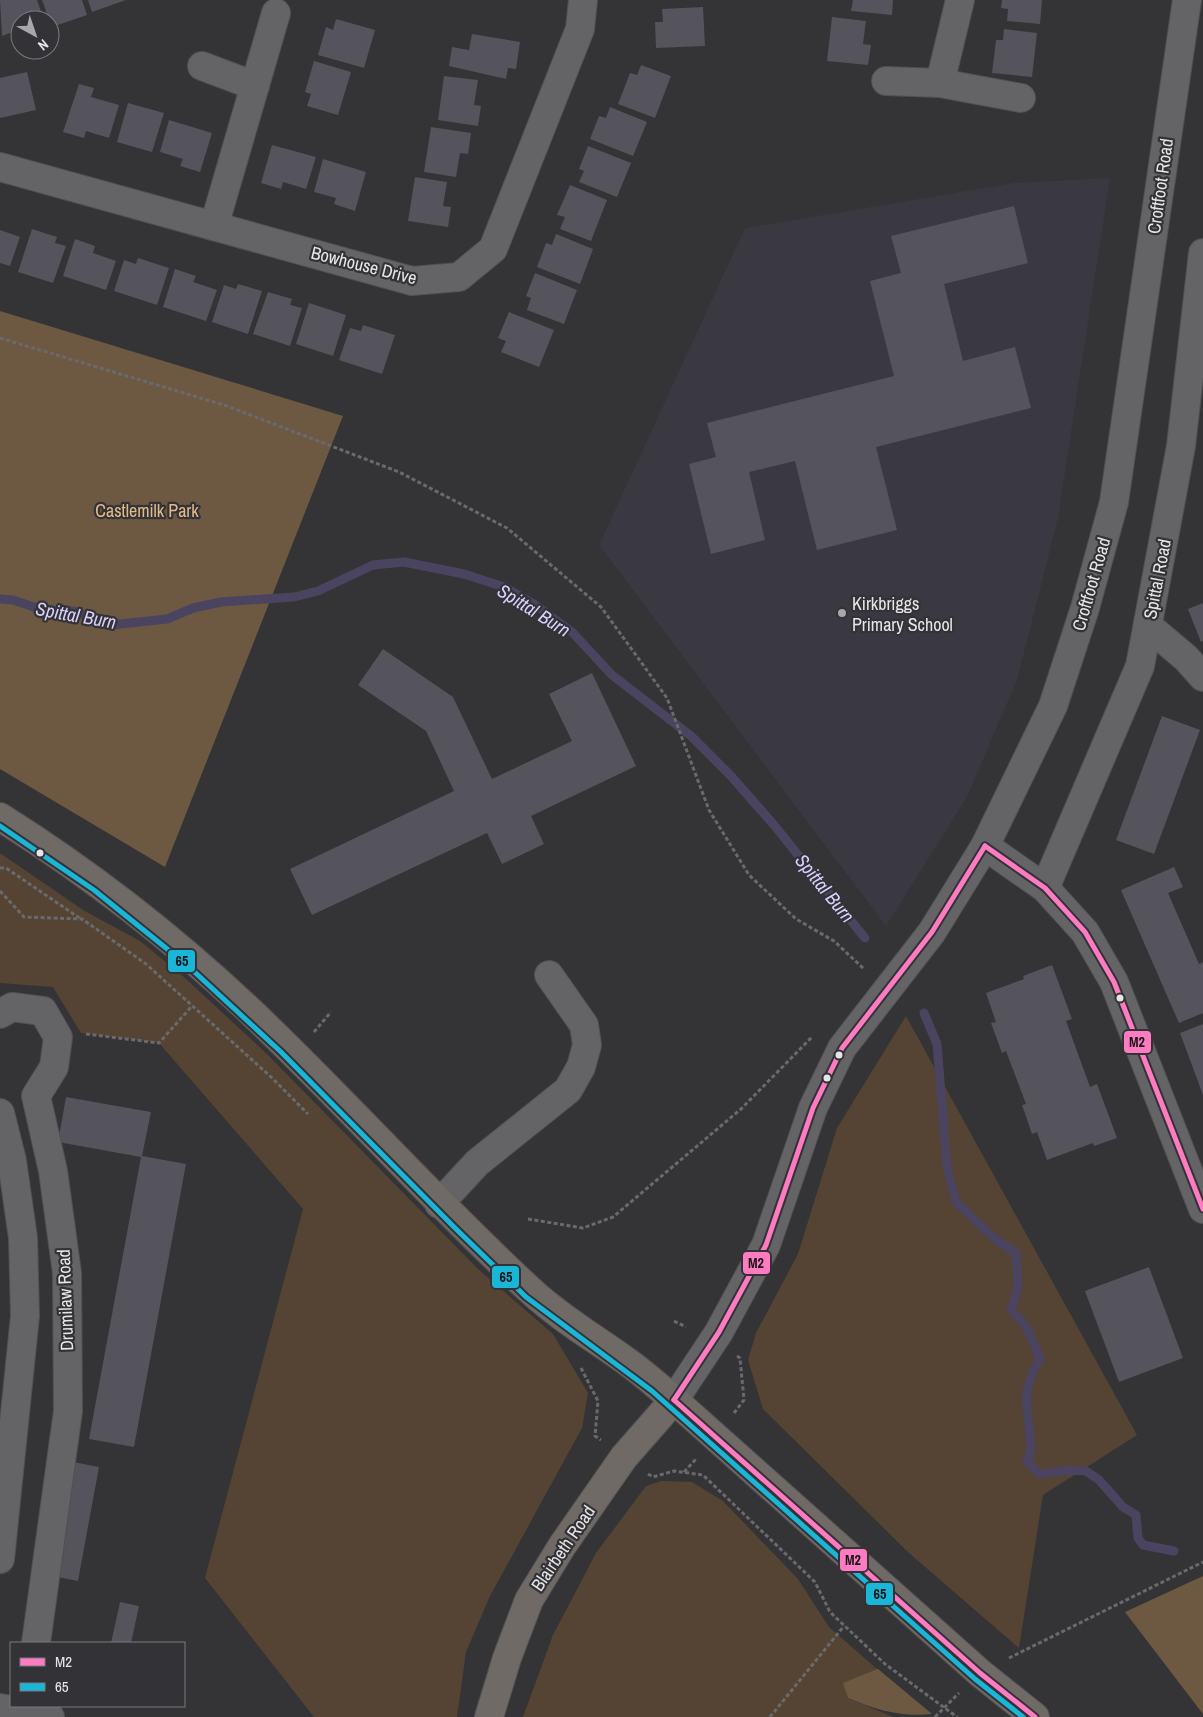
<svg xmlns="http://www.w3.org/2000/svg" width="1203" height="1717" font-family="'Archivo Narrow',sans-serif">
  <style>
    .built { fill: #3a3841 }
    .green { fill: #543 }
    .forest { fill: #6d5842 }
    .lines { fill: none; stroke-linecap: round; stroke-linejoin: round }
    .stream { stroke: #4a4460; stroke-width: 9 }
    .building { fill: #55535b }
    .minor-casing { stroke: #515052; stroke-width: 30 }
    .major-casing { stroke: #515052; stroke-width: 30 }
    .path { stroke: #6a6a6c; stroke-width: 3; stroke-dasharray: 4 2.5; stroke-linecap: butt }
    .minor { stroke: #646466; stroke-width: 28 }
    .major { stroke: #6f6a66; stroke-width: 28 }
    .bus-1-casing { stroke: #333337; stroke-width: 9 }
    .bus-2-casing { stroke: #333337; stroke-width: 9 }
    .bus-1 { stroke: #fe7ac1; stroke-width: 5 }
    .bus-2 { stroke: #1ab6d8; stroke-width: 5 }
    .poi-dot { fill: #a8a8aa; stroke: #333337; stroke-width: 2 }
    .bus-dot { fill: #e6e6e8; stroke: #333337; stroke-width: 2 }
    .labels { text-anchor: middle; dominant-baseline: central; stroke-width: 4.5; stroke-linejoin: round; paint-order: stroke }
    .street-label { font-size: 18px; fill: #e6e6e8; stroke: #333337 }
    .park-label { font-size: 18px; fill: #e5ba8a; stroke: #333337 }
    .poi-label { font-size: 18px; fill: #e6e6e8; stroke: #333337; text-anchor: start }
    .water-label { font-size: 19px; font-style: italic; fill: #d9d0fe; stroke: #333337 }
    .line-badge { stroke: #333337; stroke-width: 2 }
    .pale-badge-label { font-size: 14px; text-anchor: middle; font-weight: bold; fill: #111 }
  </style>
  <rect width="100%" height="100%" fill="#343436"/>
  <path class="built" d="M1110,178L1058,518L1017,680L967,797L886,926L599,545L745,228L1014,183Z"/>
  <g class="green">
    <path d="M0,853L83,910L140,941L185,978L267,1054L478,1269L553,1334L588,1393L582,1428L490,1596L466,1652L457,1717H314L205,1578L303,1209L159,1043L81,1033L53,987L0,983Z"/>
    <path d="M906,1016L1137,1435L1043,1495L1019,1648L909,1553L763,1409L748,1360L756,1333L798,1254L837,1128Z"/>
    <path d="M661,1481L692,1482L723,1501L798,1579L829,1627L877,1669L844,1683L848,1698L893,1717H523L553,1635L596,1553L646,1486Z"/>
  </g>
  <g class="forest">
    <path d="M0,311L343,416L165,867L0,769Z"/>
    <path d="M1203,1576V1714L1125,1612Z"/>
    <path d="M877,1669H878L932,1714C899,1717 877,1710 848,1698L843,1683Z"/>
  </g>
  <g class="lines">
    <g class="stream">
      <path d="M0,599L13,600L46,611H73L111,625L167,619L193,608L221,602L294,597L318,591L373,565L404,562L464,574L504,587L537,606L572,632L612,675L691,736L731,776L774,825L865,938"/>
      <path d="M924,1013L937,1044L947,1167L956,1202L995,1239L1016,1253L1018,1288L1011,1309L1027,1328L1040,1359C1018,1395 1029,1409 1031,1447C1031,1453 1028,1456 1027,1461L1039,1474L1068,1470L1086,1471L1099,1480L1123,1507L1136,1515L1138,1538L1143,1545L1174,1551"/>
    </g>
  </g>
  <g class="building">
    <path d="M0,0H37L44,20H20V29L2,36Z"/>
    <path d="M42,0H82L87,15L52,27Z"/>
    <path d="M88,0H126L92,12Z"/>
    <path d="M853,0H893L892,15L851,11Z"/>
    <path d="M1002,0H1042L1040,24L1007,21L1008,9L1001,8Z"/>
    <path d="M703,7L705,46L656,48L655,22H663L662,9Z"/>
    <path d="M832,17L866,21L863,44L871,45L868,65L827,61Z"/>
    <path d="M336,19L375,30L364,68L318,55L326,27L333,30Z"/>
    <path d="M1004,29L1037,33L1032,77L992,73L996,40H1003Z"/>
    <path d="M472,34L520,42L516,69L508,68L506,79L449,66L452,47L469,50Z"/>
    <path d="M314,61L351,72L338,115L307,106L311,94L305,92Z"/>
    <path d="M641,65L671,76L655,118L618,104L630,73L637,75Z"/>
    <path d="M27,72L36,110L0,118V78Z"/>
    <path d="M444,76L478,80L474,105L481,106L478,126L438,120Z"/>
    <path d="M79,84L94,88L91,97L119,105L109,138L86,131L84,138L63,132Z"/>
    <path d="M128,103L164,113L152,152L117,142Z"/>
    <path d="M610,107L647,122L633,156L590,139L599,116L606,118Z"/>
    <path d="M169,120L212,133L200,172L180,166L183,159L160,152Z"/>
    <path d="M431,127L471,133L468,154L460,153L456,177L424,172Z"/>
    <path d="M272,145L316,157L306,189L283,182L281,189L261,183Z"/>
    <path d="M588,146L631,163L617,197L579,182L584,171L579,169Z"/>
    <path d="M323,159L366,172L355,211L334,204L336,198L314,192Z"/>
    <path d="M415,177L447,182L443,206L451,207L448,227L408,221Z"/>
    <path d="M570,185L607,200L591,241L560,229L565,217L557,215Z"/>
    <path d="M1014,206L1028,263L944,284L963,361L1015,347L1031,408L876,447L897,530L817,550L795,461L749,472L765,540L711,554L689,464L716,457L707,423L894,376L870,281L901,273L891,236Z"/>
    <path d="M32,229L57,237L55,243L66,246L53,283L18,272Z"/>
    <path d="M0,230L20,237L10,266L0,263Z"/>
    <path d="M556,234L593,249L580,284L537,267L546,243L552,245Z"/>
    <path d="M75,239L95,246L93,253L116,261L106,290L63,276Z"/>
    <path d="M138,258L169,268L157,305L114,291L124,260L136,264Z"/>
    <path d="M175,269L196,276L193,282L217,290L206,321L163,307Z"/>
    <path d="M535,273L577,290L564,324L527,310L531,298L526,296Z"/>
    <path d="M238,284L262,291L248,334L212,322L224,285L236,289Z"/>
    <path d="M268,292L292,299L290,305L302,308L290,346L253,334Z"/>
    <path d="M309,303L346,315L333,356L296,344Z"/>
    <path d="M509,312L554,330L539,367L501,352L506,341L498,338Z"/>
    <path d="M363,325L395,335L382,374L339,360L350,328L361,331Z"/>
    <path d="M1203,603V641L1201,642L1188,609Z"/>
    <path d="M383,649L453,697L492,779L572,741L549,694L592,673L636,766L531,816L544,844L502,864L487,833L312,915L290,869L454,791L426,731L358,685Z"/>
    <path d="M1162,716L1200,730L1154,854L1116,840Z"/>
    <path d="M1174,867L1183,887L1168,893L1199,964L1203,962V1013L1179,1023L1121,890Z"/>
    <path d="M1052,965L1072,1019L1066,1021L1090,1087L1097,1084L1117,1138L1094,1146L1093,1143L1047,1160L1037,1132L1032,1134L1022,1105L1026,1104L1006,1051L1002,1053L991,1023L996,1022L986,993L1024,979L1023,976Z"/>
    <path d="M1203,1024V1095L1180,1033Z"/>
    <path d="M66,1097L151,1112L142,1156L186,1164L134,1447L89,1439L141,1157L58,1142Z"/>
    <path d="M1149,1267L1183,1358L1119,1382L1085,1291Z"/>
    <path d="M63,1460L99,1467L78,1581L42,1574Z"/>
    <path d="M120,1602L139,1606L131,1643H111Z"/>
  </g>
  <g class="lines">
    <defs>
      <g id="minor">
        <path d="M202,66L255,86"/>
        <path d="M886,81L940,83L1021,98"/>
        <path d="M940,83L960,0"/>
        <path d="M0,167L412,281L459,277L493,249L580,29L583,0"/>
        <path d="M214,226L276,13"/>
        <path d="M1148,626L1186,658L1203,677"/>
        <path d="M985,846L1045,888L1085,932L1114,982L1203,1209"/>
        <path d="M1045,888L1140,666L1181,446L1203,253"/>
        <path d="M0,1014L12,1007L43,1011L58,1037L54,1067L36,1096L53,1171L67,1273L68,1411L36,1643"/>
        <path d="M0,1113L12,1161L23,1238L25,1316L0,1559"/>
        <path d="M439,1204L477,1163L568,1090L581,1067L587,1045L584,1025L549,975"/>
        <path d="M674,1400L719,1332L766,1245L813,1108L842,1048L932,932L985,846L1053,706L1085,608L1114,502L1187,0"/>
        <path d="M0,1708L50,1717"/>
      </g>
      <g id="major">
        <path d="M0,817C89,873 175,940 251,1012C347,1103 434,1202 531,1291C560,1318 596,1339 629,1363C644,1374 659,1387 674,1400L980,1673L1035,1717"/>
        <path d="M489,1717L507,1658L529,1600L562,1546L624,1457L674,1400"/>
      </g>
    </defs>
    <use href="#minor" class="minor-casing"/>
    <use href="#major" class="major-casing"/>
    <g class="path">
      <path d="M0,338L227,406L399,472L507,528L601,607L667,698L709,810L749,875L796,919L834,941L864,969"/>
      <path d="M0,868H6L81,919"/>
      <path d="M0,891L24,917L82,919L146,964L271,1077L308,1114"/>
      <path d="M314,1032L331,1012"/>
      <path d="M86,1034L159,1043L192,1006"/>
      <path d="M528,1219L583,1228L613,1217L741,1109L812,1037"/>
      <path d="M674,1321L686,1327"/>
      <path d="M581,1368L598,1401L595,1436L601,1440"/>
      <path d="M734,1413L744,1400L740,1358L737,1356"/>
      <path d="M684,1472L697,1458"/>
      <path d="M648,1474L653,1477L674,1471L703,1475L815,1582L830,1612L885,1664L957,1717"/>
      <path d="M1009,1658L1203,1562"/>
      <path d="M770,1717L844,1626"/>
      <path d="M935,1717L959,1693"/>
    </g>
    <use href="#minor" class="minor"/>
    <use href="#major" class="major"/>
    <defs>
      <g id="bus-1">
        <path d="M985,846L1045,888L1085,932L1114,982L1203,1209"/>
        <path d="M674,1400L719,1332L766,1245L813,1108L842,1048L932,932L985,846"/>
        <path d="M674,1400L980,1673L1035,1717"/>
      </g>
      <path id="bus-2" d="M0,826L94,890L187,965L281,1052L455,1228L526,1297L652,1391L975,1679L1023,1717"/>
    </defs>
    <use href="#bus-1" class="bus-1-casing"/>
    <use href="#bus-2" class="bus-2-casing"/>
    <use href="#bus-1" class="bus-1"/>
    <use href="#bus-2" class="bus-2"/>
  </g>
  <circle class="poi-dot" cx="842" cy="613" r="5"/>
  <g class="bus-dot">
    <circle cx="40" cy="853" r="4.5"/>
    <circle cx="1120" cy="998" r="4.5"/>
    <circle cx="839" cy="1055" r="4.5"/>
    <circle cx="827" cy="1078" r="4.5"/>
  </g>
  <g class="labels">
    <g class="street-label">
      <text transform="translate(1160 186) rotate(-82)">Croftfoot Road</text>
      <text transform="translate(364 265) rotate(14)">Bowhouse Drive</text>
      <text transform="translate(1157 579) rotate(-79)">Spittal Road</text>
      <text transform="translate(1091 584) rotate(-74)">Croftfoot Road</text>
      <text transform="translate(65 1300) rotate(-92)">Drumilaw Road</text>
      <text transform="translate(563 1548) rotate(-56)">Blairbeth Road</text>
    </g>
    <g class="park-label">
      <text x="147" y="510">Castlemilk Park</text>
    </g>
    <g class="poi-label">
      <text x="852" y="603">Kirkbriggs<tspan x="852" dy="21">Primary School</tspan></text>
    </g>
    <g class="water-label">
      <text transform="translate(534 610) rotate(32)">Spittal Burn</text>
      <text transform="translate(76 615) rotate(10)">Spittal Burn</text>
      <text transform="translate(825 888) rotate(51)">Spittal Burn</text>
    </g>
  </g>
  <g class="line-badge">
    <rect x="167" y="949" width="29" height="24" rx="5" fill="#1ab6d8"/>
    <rect x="1123" y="1030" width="29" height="24" rx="5" fill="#fe7ac1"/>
    <rect x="742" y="1251" width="29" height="24" rx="5" fill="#fe7ac1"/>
    <rect x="491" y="1265" width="29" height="24" rx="5" fill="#1ab6d8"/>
    <rect x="839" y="1548" width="29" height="24" rx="5" fill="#fe7ac1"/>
    <rect x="865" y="1582" width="29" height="24" rx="5" fill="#1ab6d8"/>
  </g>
  <g class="pale-badge-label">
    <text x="182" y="966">65</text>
    <text x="1137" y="1047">M2</text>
    <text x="756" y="1268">M2</text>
    <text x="506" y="1282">65</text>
    <text x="853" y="1565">M2</text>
    <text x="880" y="1599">65</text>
  </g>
  <rect x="10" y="1642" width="175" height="65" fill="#333337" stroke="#7b7b7e"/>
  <rect x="20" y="1658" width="25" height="8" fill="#fe7ac1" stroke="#7b7b7e"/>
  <text x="55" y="1667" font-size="15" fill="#e6e6e8">M2</text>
  <rect x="20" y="1683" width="25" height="8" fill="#1ab6d8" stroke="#7b7b7e"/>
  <text x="55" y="1692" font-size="15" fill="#e6e6e8">65</text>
  <g transform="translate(35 35) rotate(140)"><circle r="24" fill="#333337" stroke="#7b7b7e"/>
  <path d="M0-4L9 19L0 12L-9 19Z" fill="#a8a8aa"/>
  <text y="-8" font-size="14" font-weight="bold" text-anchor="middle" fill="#e6e6e8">N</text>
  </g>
</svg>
